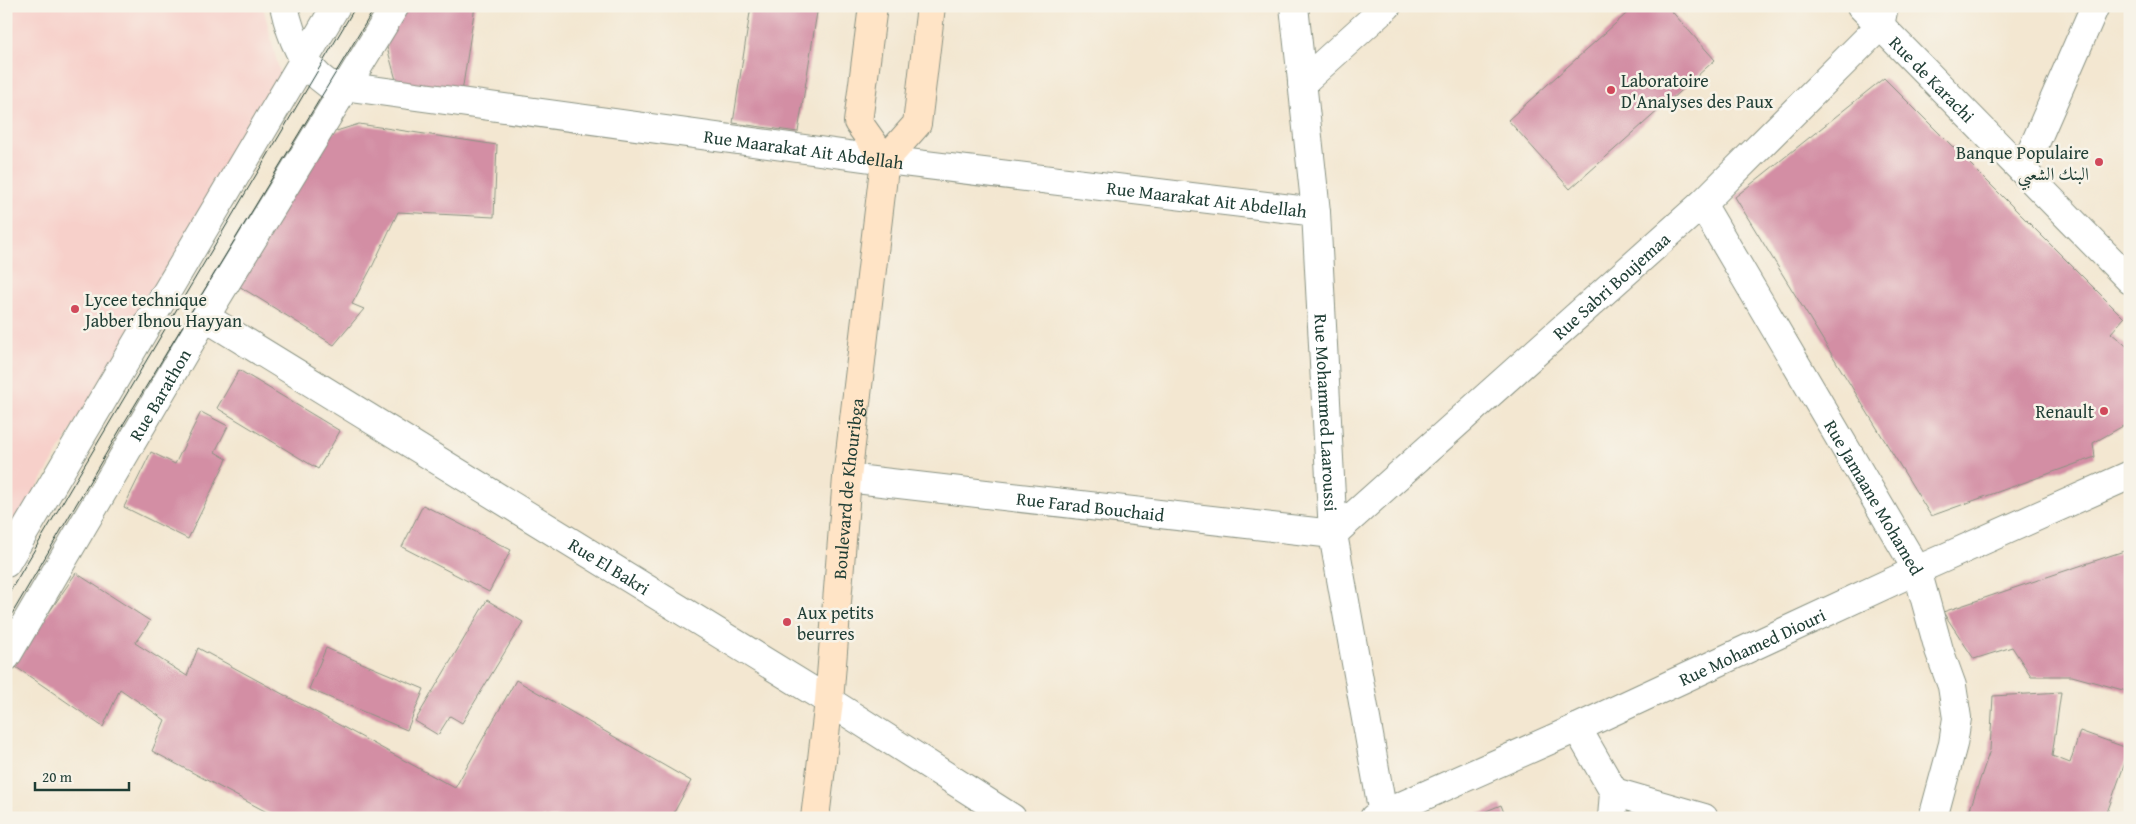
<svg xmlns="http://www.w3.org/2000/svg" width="2136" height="824" font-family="'Gentium Book Plus',Amiri,serif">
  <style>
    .built { fill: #f7d0ca }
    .building { fill: #d38ea4 }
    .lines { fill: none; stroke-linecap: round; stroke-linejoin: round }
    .minor-casing { stroke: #899282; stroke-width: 30 }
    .tertiary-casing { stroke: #899282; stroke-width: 30 }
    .secondary-casing { stroke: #899282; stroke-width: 30 }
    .minor { stroke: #fff; stroke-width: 28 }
    .tertiary { stroke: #fff; stroke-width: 28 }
    .secondary { stroke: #ffe4c6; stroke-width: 28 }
    .tram { stroke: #1f3d34; stroke-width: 1 }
    .poi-dot { fill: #d1495b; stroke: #f7f3e8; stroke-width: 2 }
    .labels { text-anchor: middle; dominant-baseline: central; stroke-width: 5; stroke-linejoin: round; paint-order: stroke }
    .street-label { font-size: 18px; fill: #1f3d34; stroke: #f7f3e8 }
    .poi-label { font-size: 18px; fill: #1f3d34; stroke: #f7f3e8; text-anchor: start }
  </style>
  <rect width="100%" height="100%" fill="#f7f3e8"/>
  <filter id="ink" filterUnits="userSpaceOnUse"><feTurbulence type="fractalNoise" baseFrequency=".02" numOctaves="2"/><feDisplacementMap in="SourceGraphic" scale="10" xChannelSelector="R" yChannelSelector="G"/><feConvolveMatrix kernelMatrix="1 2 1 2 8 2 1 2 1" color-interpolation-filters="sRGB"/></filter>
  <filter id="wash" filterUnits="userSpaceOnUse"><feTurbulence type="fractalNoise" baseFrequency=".0096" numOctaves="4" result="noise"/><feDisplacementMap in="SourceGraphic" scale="20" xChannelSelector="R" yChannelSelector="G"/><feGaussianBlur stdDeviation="1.12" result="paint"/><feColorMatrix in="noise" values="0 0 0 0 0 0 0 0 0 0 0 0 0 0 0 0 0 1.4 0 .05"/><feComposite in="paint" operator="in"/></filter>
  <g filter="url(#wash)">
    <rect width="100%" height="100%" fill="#f3e7d1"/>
    <path class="built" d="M6,6H263L281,78L6,540Z"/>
    <g id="blocks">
      <g class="building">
        <path d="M404,6H475L461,99L396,80L385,40Z"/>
        <path d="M751,6H818L798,132L733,123Z"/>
        <path d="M1635,6H1667L1715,60L1570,189L1508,120Z"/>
        <path d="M1884,78L2124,318L2111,333L2130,349V422L2093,443L2095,457L1931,516L1735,197Z"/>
        <path d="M359,124L497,145L494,217L398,212L373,265L352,304L364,309L334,345L234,283L330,133Z"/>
        <path d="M239,370L340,431L318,469L217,408Z"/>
        <path d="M201,412L228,426L215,452L227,459L188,539L124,507L151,452L175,464Z"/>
        <path d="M423,505L511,550L489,592L402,547Z"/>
        <path d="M2130,549V692L2072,676H2031L2012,647L1974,659L1943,612Z"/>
        <path d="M76,573L150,621L135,643L187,676L198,648L455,788L516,680L691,781L671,818H278L152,751L165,720L120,689L103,727L13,665Z"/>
        <path d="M487,600L523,622L462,723L450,716L438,735L415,721Z"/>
        <path d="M326,648L424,689L407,730L309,689Z"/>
        <path d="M2061,692L2052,756L2070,763L2080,731L2130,749L2105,818H1967L1990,750L1993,696Z"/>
        <path d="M1501,805L1506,818H1469Z"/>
      </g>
    </g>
  </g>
  <g filter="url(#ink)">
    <use href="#blocks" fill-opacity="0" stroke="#899282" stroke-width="1"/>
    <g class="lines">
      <defs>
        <g id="minor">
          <path id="s1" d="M284,6C291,37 302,66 328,84L885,160L1316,212"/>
          <path id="s2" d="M1294,6L1316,212L1333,534L1383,814"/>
          <path d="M1302,83L1387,6"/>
          <path d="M2023,171L2095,6"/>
          <path id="s3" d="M1702,204L1917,570L1939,650L1952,686L1957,718L1953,744L1933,818"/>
          <path id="s4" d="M205,317L829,701L1012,818"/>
          <path id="s5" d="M847,478L1333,534L1702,204L1880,26L1884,6"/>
          <path d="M1577,728L1614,792L1612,818"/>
          <path d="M1614,792L1704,818"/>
        </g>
        <g id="tertiary">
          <path id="s6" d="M1861,6L2130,280"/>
          <path d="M6,563L336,6"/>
          <path id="s7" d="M6,657L205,317L395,6"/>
          <path id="s8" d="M1374,818L1577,728L1917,570L2130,475"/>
        </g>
        <g id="secondary">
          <path d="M873,6L858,122L885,160"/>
          <path id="s9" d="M815,818L829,701L847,478L885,160L917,124L931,6"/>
        </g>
      </defs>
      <use href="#minor" class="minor-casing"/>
      <use href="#tertiary" class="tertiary-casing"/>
      <use href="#secondary" class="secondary-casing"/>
      <use href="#minor" class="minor"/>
      <use href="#tertiary" class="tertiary"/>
      <use href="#secondary" class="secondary"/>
      <g class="tram">
        <path d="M6,598L356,6"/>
        <path d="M6,624L121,428L376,6"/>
      </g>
    </g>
  </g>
  <g class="poi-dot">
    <circle cx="1611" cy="90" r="5"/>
    <circle cx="2099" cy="162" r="5"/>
    <circle cx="75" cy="309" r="5"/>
    <circle cx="2104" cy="411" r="5"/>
    <circle cx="787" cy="622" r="5"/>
  </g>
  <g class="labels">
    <g class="street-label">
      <text stroke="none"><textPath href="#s6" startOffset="102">Rue de Karachi</textPath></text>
      <text stroke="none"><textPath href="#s1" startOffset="572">Rue Maarakat Ait Abdellah</textPath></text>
      <text stroke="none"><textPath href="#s1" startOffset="978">Rue Maarakat Ait Abdellah</textPath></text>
      <text stroke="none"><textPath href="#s5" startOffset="862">Rue Sabri Boujemaa</textPath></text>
      <text stroke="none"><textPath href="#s7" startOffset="304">Rue Barathon</textPath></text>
      <text stroke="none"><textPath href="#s2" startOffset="408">Rue Mohammed Laaroussi</textPath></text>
      <text stroke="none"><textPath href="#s9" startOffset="331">Boulevard de Khouribga</textPath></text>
      <text stroke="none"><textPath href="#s3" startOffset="340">Rue Jamaane Mohamed</textPath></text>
      <text stroke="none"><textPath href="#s5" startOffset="245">Rue Farad Bouchaid</textPath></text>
      <text stroke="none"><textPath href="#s4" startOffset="475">Rue El Bakri</textPath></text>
      <text stroke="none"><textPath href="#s8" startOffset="415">Rue Mohamed Diouri</textPath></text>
    </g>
    <g class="poi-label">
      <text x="1621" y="80">Laboratoire<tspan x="1621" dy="21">D'Analyses des Paux</tspan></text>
      <text x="2089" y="152" text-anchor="end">Banque Populaire<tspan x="2089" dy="21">البنك الشعبي</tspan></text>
      <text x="85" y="299">Lycee technique<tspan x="85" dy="21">Jabber Ibnou Hayyan</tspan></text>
      <text x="2094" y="411" text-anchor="end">Renault</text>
      <text x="797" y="612">Aux petits<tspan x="797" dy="21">beurres</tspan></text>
    </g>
  </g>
  <rect width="2136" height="824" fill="none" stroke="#f7f3e8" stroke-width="25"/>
  <path d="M35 782v8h94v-8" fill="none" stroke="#1f3d34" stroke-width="2.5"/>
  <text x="42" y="782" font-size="15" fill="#1f3d34" stroke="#f7f3e8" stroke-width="4" paint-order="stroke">20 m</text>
</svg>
